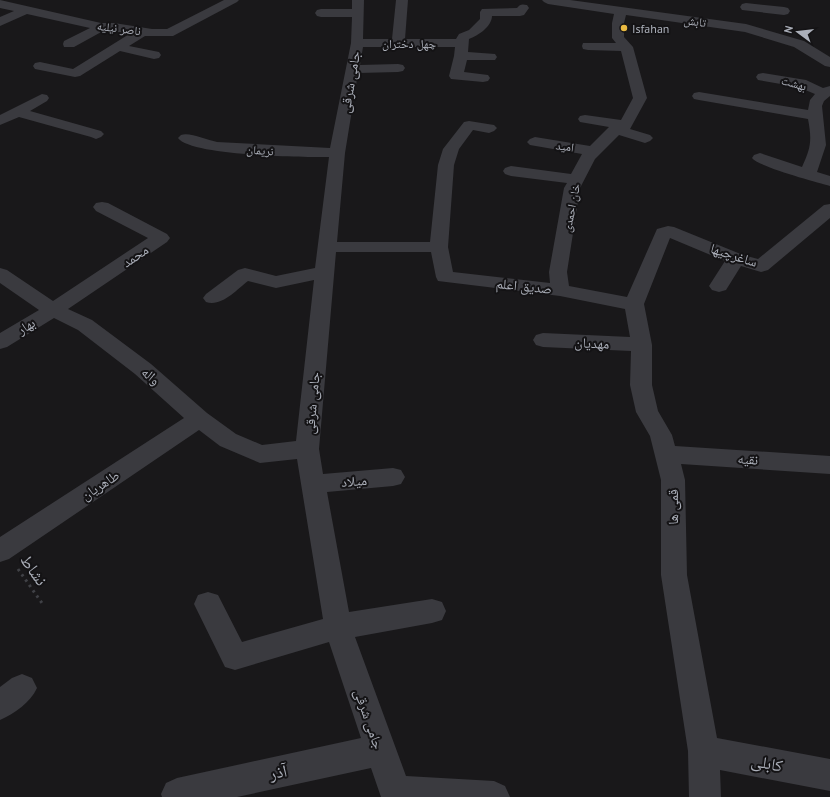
<svg xmlns="http://www.w3.org/2000/svg" width="830" height="797" font-family="'PT Sans','Noto Naskh Arabic',sans-serif">
  <style>
    .lines { fill: none; stroke-linecap: round; stroke-linejoin: round }
    .path { stroke: #404146; stroke-width: 3; stroke-dasharray: 2.5 4; stroke-linecap: butt }
    .minor { fill: #3a3a3f; fill-rule: evenodd }
    .poi-dot { fill: #e9ba42; stroke: #141315; stroke-width: 1.5 }
    .labels { text-anchor: middle; dominant-baseline: central; stroke-width: 4; stroke-linejoin: round; paint-order: stroke }
    .far-street-label { font-size: 12px; fill: #abafb9; stroke: #141315 }
    .far-poi-label { font-size: 12px; fill: #abafb9; stroke: #141315; text-anchor: start }
    .street-label { font-size: 14px; fill: #abafb9; stroke: #141315 }
    .near-street-label { font-size: 17px; fill: #abafb9; stroke: #141315 }
  </style>
  <rect width="100%" height="100%" fill="#19181a"/>
  <g class="lines">
    <path class="path" d="M18,569L44,606"/>
    <g class="minor">
      <path d="M0,0L101,23H114L152,29H167L224,0H239L237,2L173,36H145L129,46L159,52L161,55L159,58L154,59L120,51L80,76L75,77L35,69L33,66L35,63L40,62L73,69L131,33L103,31L74,47H64L63,44L64,41L90,28L27,14L0,26V17L14,11L0,8Z"/>
      <path d="M352,0H364L363,39H392L396,0H408L405,39H456L459,34L469,30L480,19V12L482,9L517,8C520,4 522,4 527,5L529,8L524,15L520,16H492C492,26 478,36 469,39L468,52L495,54L497,57L495,60H467L464,72L488,75L490,78L488,81L483,82L451,79L449,76L454,56L455,47H363L360,65L398,64L403,65L405,68L403,71L398,72L358,73L345,153L337,242H430L438,165L443,149L464,122L469,121L494,125L497,128L494,131L489,133L473,130L459,149L454,165L448,247L453,272L550,283L549,272L564,188L567,183L511,176L505,174L503,171L505,168L511,166L571,174L582,154L530,145L527,142L530,139L535,137L590,146L609,127L580,122L578,119L580,116L585,115L621,120L633,98L621,51L588,50L583,49L582,46L583,43H616L612,38V23L614,14L548,4L544,2L542,0H570L746,24L804,41L830,57V67L825,66L794,47L745,32L626,15L624,23V37L633,47L647,98L630,129L650,135L653,138L650,141L645,143L619,135L595,159L580,188L567,272L569,286L627,297L657,229L668,226L674,227L743,255L758,259L824,205L830,204V218L768,270L761,272L741,266L726,290L719,292L712,290L709,286L725,261L670,238L644,304L652,345V385L658,411L672,435L675,446L830,456V474L681,464L685,480L687,575L717,738L830,759V791L720,770L721,797H689L688,751L661,575V480L650,436L636,412L630,385L631,351L543,347L536,345L533,340L536,335L543,333L630,337L625,309L560,296L438,281L436,277L431,252H336L319,449L323,474L393,468L401,470L405,477L401,484L393,486L327,492L349,612L432,599L442,602L446,611L442,620L432,623L355,637L406,776L494,781L505,786L510,797H381L371,768L237,797H162L161,794L166,783L177,778L361,738L329,642L235,670L225,667L194,604L198,595L208,592L218,595L242,642L323,619L297,459L260,463L220,446L199,430L9,559L0,562V537L184,418L135,374L78,330L54,318L7,347L0,349V333L39,310L0,283V268L7,270L53,301L148,238L96,211L93,207L96,203L102,202L108,203L167,234L170,238L167,242L68,309L92,320L151,364L207,413L236,434L262,445L296,441L314,280L276,288L248,281C236,290 222,307 206,302L203,298L206,294L238,270L245,268L276,276L315,268L329,157C303,157 191,156 178,138L181,135C190,132 206,140 217,142L330,148L351,43L352,17H321L317,16L315,13L317,10L321,9H352Z"/>
      <path d="M746,3L784,7L788,8L790,11L788,14L784,15L742,10L740,7L742,4Z"/>
      <path d="M763,73L806,80L823,88L830,86V96L824,101L822,106L826,145L817,172L830,176V186C816,182 759,167 752,158L754,155L760,153L802,167C811,148 812,140 808,119L699,100L694,99L692,96L694,93L699,92L808,110L810,100L815,94L798,87L758,80L756,77L758,74Z"/>
      <path d="M42,94L47,95L49,98L47,101L30,111L101,131L104,134L101,137L96,139L91,137L19,117L0,125V115Z"/>
      <path d="M22,674L32,678L37,688C30,703 15,713 0,720V687L12,678Z"/>
    </g>
  </g>
  <circle class="poi-dot" cx="624" cy="28" r="4"/>
  <g class="labels">
    <g class="far-street-label">
      <text transform="translate(695 21) rotate(8)">تابش</text>
      <text transform="translate(119 28) rotate(7)">ناصر نیلیه</text>
      <text x="409" y="43">چهل دختران</text>
      <text transform="translate(794 83) rotate(15)">بهشت</text>
      <text transform="translate(565 146) rotate(8)">امید</text>
      <text transform="translate(260 150) rotate(4)">نریمان</text>
      <text transform="translate(571 208) rotate(-79)">خان احمدی</text>
    </g>
    <g class="far-poi-label">
      <text x="632" y="28">Isfahan</text>
    </g>
    <g class="street-label">
      <text transform="translate(350 82) rotate(-80)">جامی شرقی</text>
      <text transform="translate(734 255) rotate(18)">ساغرچیها</text>
      <text transform="translate(135 256) rotate(-34)">محمد</text>
      <text transform="translate(524 286) rotate(6)">صدیق اعلم</text>
      <text transform="translate(26 326) rotate(-31)">بهار</text>
      <text transform="translate(592 343) rotate(3)">مهدیان</text>
      <text transform="translate(151 376) rotate(41)">واله</text>
      <text transform="translate(312 403) rotate(-85)">جامی شرقی</text>
      <text transform="translate(748 459) rotate(4)">نقیه</text>
      <text transform="translate(354 481) rotate(-5)">میلاد</text>
      <text transform="translate(100 485) rotate(-33)">طاهریان</text>
      <text transform="translate(673 507) rotate(-90)">قمی ها</text>
      <text transform="translate(369 719) rotate(71)">جامی شرقی</text>
    </g>
    <g class="near-street-label">
      <text transform="translate(34 570) rotate(55)">نشاط</text>
      <text transform="translate(767 763) rotate(11)">کابلی</text>
      <text transform="translate(278 772) rotate(-12)">آذر</text>
    </g>
  </g>
  <g transform="translate(798 32) rotate(285)" stroke="#141315" stroke-width="3" paint-order="stroke">
  <path d="M0-3L7 15L0 10L-7 15Z" fill="#abafb9"/>
  <text y="-6" font-size="11" font-weight="bold" text-anchor="middle" fill="#abafb9">N</text>
  </g>
</svg>
